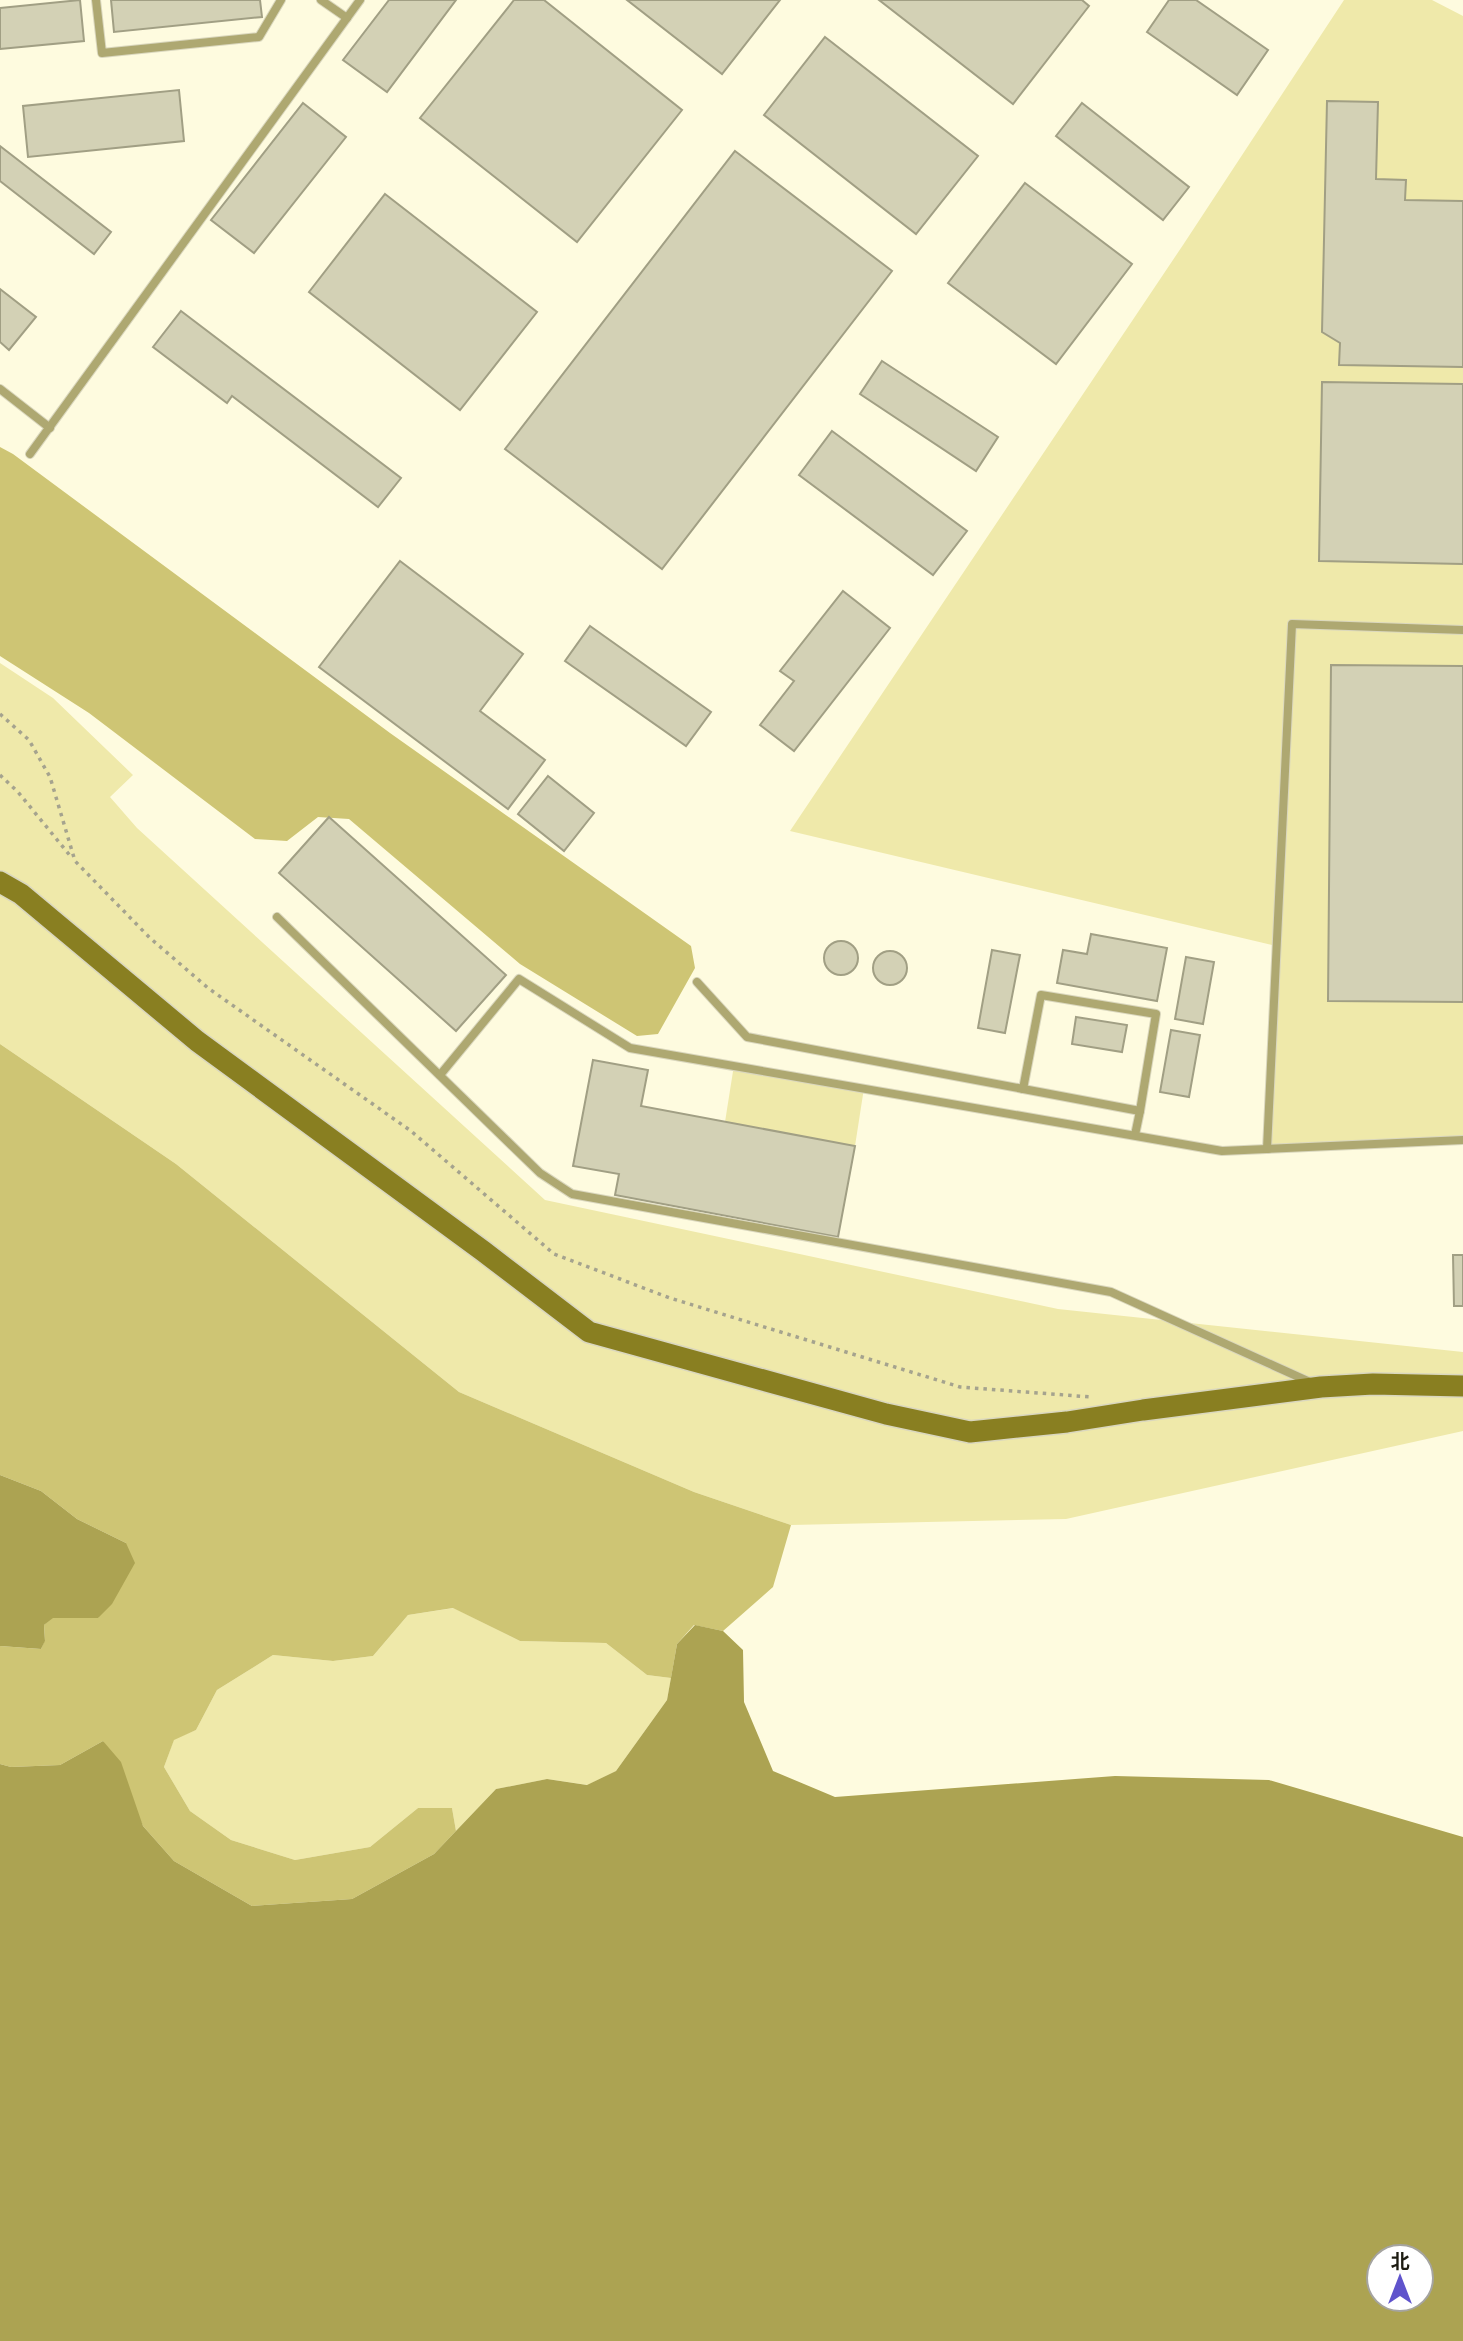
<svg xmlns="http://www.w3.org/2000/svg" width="1463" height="2341" font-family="Arial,'Noto Sans SC',sans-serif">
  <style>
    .green { fill: #efe9aa }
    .forest { fill: #cec574 }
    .water { fill: #aca352; fill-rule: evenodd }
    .building { fill: #d3d1b5; stroke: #a19f84; stroke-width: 2 }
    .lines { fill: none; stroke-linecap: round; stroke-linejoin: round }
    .lane-casing { stroke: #dad7be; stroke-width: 10 }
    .secondary-casing { stroke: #dad7be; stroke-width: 24 }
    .path { stroke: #a5a38e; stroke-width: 3.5; stroke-dasharray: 3.5 5; stroke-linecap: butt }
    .lane { stroke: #aea871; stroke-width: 8 }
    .secondary { stroke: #897f21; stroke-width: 21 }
  </style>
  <rect width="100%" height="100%" fill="#fefbdf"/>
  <g class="green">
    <path d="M1344,0H1432L1463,16V1140L1267,1149L1276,946L790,831L1183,245Z"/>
    <path d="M0,663L53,698L133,775L110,797L137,828L545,1200L1058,1309L1463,1352V1431L1066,1519L791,1525L694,1492L459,1392L176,1164L0,1044Z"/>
    <path d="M734,1065L864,1088L855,1146L725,1122Z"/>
    <path d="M454,1608L520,1641L606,1643L647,1675L671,1678L667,1700L616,1771L588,1785L547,1779L496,1789L456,1831L452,1808H418L370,1847L295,1860L231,1840L190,1811L164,1767L174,1739L196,1730L217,1690L273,1655L333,1661L373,1656L408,1615Z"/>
  </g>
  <g class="forest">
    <path d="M0,447L13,454L390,733L691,946L695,968L658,1034L637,1036L520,964L349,819L318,817L287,841L255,839L89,713L0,656Z"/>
    <path d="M0,1044L176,1164L459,1392L694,1492L791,1525L773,1587L723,1631L694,1625L677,1644L671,1678L647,1675L606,1643L520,1641L453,1608L408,1615L373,1656L333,1661L273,1655L217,1690L196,1730L174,1740L164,1767L190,1811L231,1840L295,1860L370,1847L418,1808H452L456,1831L434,1854L352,1899L252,1906L174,1861L143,1826L103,1741L60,1765L11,1767L0,1764V1646L41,1649L45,1640L44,1625L53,1617L98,1618L126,1543L77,1519L41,1491L0,1475Z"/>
  </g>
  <g class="water">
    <path d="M0,1475L41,1491L77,1519L126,1543L135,1563L112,1604L98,1618H53L44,1625L45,1641L41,1649L0,1646Z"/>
    <path d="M695,1625L723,1631L743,1650L744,1702L773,1771L835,1797L1115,1776L1269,1780L1463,1837V2341H0V1764L11,1767L60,1765L103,1741L121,1762L143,1826L174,1861L252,1906L352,1899L434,1854L496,1789L547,1779L587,1785L616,1771L667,1700L677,1644ZM1421,2257V2299H1379V2257Z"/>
  </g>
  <g class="building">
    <path d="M80,0L84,41L0,49V8Z"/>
    <path d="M111,0H260L262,17L114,32Z"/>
    <path d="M389,0H456L387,92L343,60Z"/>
    <path d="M514,0H544L682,110L577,242L420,118Z"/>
    <path d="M627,0H780L722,74Z"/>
    <path d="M879,0H1082L1089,6L1013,104Z"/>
    <path d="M1169,0H1196L1268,50L1237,95L1147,32Z"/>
    <path d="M825,37L978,156L916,234L764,115Z"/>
    <path d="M179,90L184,141L28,157L23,106Z"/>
    <path d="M1327,101L1378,102L1376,179L1406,180L1405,200L1463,201V367L1339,365L1340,343L1322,332Z"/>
    <path d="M303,103L346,137L254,253L211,220Z"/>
    <path d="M1082,103L1189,187L1163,220L1056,136Z"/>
    <path d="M0,146L111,232L94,254L0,181Z"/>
    <path d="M735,151L892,271L662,569L505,449Z"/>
    <path d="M1025,183L1132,264L1056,364L948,283Z"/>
    <path d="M385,194L537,312L460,410L309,292Z"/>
    <path d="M0,289L36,317L9,350L0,342Z"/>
    <path d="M181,311L401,478L378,507L232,396L227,403L153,347Z"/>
    <path d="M882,361L998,437L976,471L860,394Z"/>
    <path d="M1322,382L1463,384V564L1319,561Z"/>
    <path d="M832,431L967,531L933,575L799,475Z"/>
    <path d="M400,561L523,654L480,711L545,760L508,809L319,667Z"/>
    <path d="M843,591L890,628L794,751L760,725L794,681L780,671Z"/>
    <path d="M590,626L711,712L686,746L565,661Z"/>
    <path d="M1331,665L1463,666V1002L1328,1001Z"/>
    <path d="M548,776L594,813L564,851L518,814Z"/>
    <path d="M329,817L506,975L456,1031L279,873Z"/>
    <path d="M1091,934L1167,948L1157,1001L1057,983L1063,950L1087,954Z"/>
    <circle cx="841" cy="958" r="17"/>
    <path d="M992,950L1020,955L1005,1033L978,1028Z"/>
    <circle cx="890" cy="968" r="17"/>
    <path d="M1186,957L1214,962L1203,1024L1175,1019Z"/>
    <path d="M1076,1017L1127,1025L1122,1052L1072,1044Z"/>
    <path d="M1171,1030L1200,1035L1189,1097L1160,1092Z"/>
    <path d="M593,1060L648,1070L641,1106L855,1146L838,1237L615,1195L619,1174L573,1166Z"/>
    <path d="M1453,1255H1463V1306H1454Z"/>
  </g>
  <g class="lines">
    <defs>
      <g id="lane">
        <path d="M96,0L102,53L259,37L281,0"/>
        <path d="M321,0L347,18"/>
        <path d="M0,389L50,428"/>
        <path d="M30,454L360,0"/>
        <path d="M277,917L540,1173L572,1194L1111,1292L1312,1383"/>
        <path d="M697,982L747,1037L1140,1111L1135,1135"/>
        <path d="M440,1075L519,979L630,1048L1222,1151L1463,1140"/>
        <path d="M1023,1089L1041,995L1156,1014L1140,1111"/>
        <path d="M1267,1149L1292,624L1463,630"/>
      </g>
      <path id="secondary" d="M0,882L21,894L197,1041L483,1251L589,1332L886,1414L970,1432L1067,1422L1143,1410L1321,1387L1373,1384L1463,1386"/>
    </defs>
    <use href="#lane" class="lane-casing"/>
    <use href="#secondary" class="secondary-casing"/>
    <g class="path">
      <path d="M0,714L29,740L50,777L75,861L150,938L208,988L411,1131L554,1254L670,1298L960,1387L1091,1397"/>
      <path d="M0,775L18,792L72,858"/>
    </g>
    <use href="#lane" class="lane"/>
    <use href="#secondary" class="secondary"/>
  </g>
  <g transform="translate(1400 2278)"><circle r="33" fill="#ffffff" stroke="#a5a4a0" stroke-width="2"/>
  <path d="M0-5L12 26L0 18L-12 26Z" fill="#5f53cc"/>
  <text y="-10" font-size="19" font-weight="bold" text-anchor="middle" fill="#1d1c12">北</text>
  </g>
</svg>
